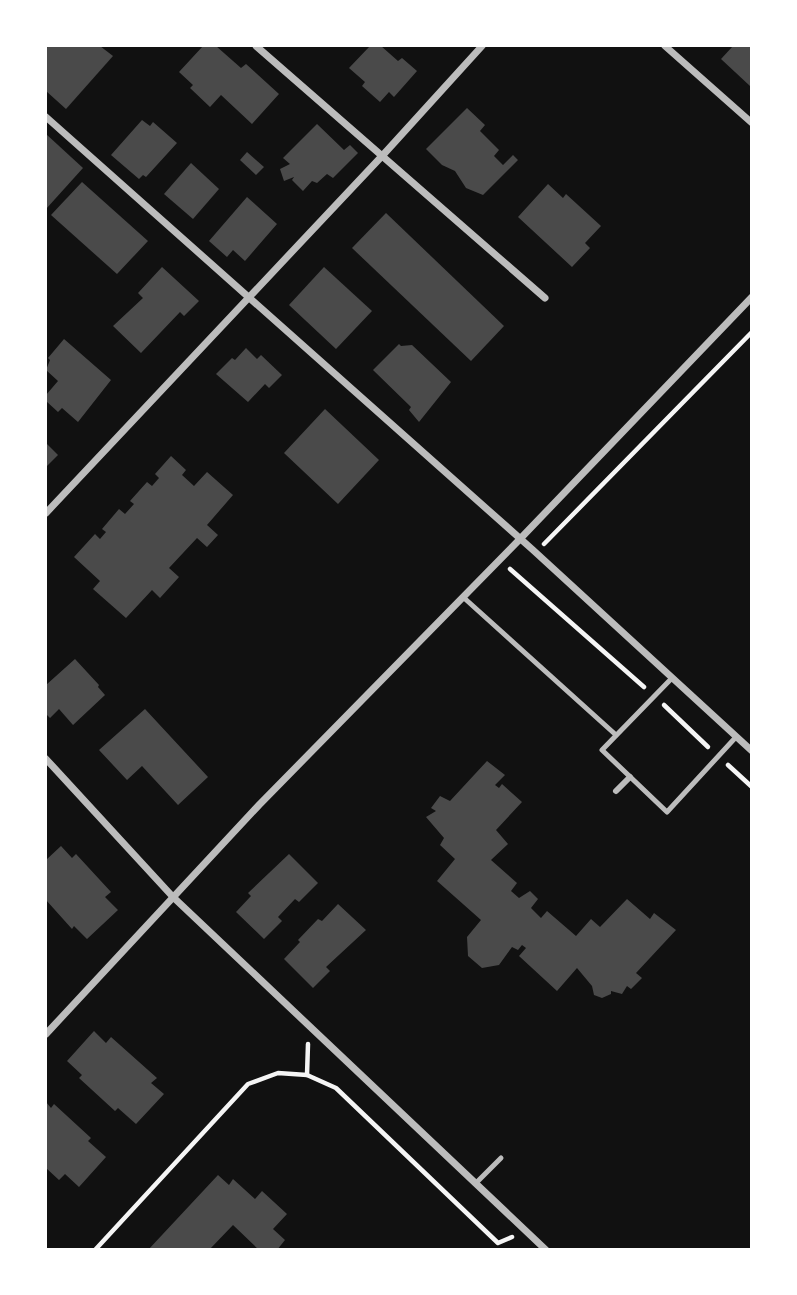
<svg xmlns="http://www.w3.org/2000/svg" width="797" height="1295" font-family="Manrope,sans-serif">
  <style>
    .building { fill: #4a4a4a }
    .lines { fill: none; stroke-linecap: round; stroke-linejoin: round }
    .path { stroke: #f5f5f5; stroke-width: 4.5 }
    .service { stroke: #bcbcbc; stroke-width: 5 }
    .pedestrian { stroke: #bcbcbc; stroke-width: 6 }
    .minor { stroke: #bcbcbc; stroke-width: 7 }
  </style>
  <rect width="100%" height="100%" fill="#111"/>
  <g class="building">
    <path d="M48,46H100L113,56L66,109L46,91V49Z"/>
    <path d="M203,46H216L241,68L246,64L279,94L252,124L221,95L210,107L190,88L193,85L179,72Z"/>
    <path d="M370,46H381L398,61L402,58L417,71L394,97L389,92L380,102L362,86L365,82L349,68Z"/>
    <path d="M733,46H752L750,86L721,59Z"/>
    <path d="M467,108L485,125L480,131L499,150L494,156L503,165L513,155L518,160L483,195L466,188L455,171L442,165L426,149Z"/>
    <path d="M142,120L150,126L153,122L177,143L146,177L143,175L139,179L111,155Z"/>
    <path d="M317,124L344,150L350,145L358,153L333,178L327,174L317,183L312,181L303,191L292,180L294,177L284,181L280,169L290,164L283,158Z"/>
    <path d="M46,134L83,168L46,209Z"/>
    <path d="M247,152L264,167L256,175L240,160Z"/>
    <path d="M191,163L219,189L193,219L164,194Z"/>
    <path d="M82,182L148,241L117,274L51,215Z"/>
    <path d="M548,184L563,198L566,194L601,226L585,243L590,248L572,267L518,217Z"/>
    <path d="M247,197L277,224L245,261L233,250L227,257L209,241Z"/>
    <path d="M386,213L504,326L471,361L352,248Z"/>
    <path d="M162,267L199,301L184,316L180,312L141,353L113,326L143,298L138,293Z"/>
    <path d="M324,267L372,311L336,349L289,305Z"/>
    <path d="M64,339L111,380L78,422L62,408L58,412L46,401V395L58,381L46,370L50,360L48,358Z"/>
    <path d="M399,344L401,346L412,345L451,382L419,422L409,410L411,407L373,370Z"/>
    <path d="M246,348L257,359L261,355L282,375L269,388L265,384L248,402L216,374L232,358L235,360Z"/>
    <path d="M325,409L379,460L338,504L284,453Z"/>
    <path d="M46,443L58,455L46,467Z"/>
    <path d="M171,456L186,470L182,475L194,486L207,472L233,495L207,525L218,535L207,547L197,538L169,568L179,577L160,598L152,590L126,618L93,589L100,581L74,557L95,534L100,539L106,532L102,529L119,509L125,514L134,504L130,501L147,482L152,486L159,478L155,474Z"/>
    <path d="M75,659L99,685L98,687L105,695L73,725L59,709L50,718L46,714V685Z"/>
    <path d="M145,709L208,777L178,805L142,766L127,780L99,750Z"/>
    <path d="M487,761L505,775L495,785L499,788L502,784L522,802L496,830L508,844L491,860L517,883L511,891L519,898L530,891L538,899L531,908L541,918L547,911L576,936L591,919L600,927L627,899L650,919L654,913L676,930L636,973L642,978L631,989L627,986L622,994L611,991V994L602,998L594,995L592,986L577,968L557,991L519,956L526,948L522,945L518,950L512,947L499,965L482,968L468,956L467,937L481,920L437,881L455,859L440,845L444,838L426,817L436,811L431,808L440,796L450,801Z"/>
    <path d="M61,846L72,858L76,854L111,892L105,897L118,910L87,939L74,926L72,929L46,900V860Z"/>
    <path d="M289,854L318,883L299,902L295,899L278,917L282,921L264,939L236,912L251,896L248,893Z"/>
    <path d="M338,904L366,930L326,967L330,971L313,988L284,959L300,942L298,940L318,919L322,921Z"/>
    <path d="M94,1031L106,1043L111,1037L157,1078L151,1083L164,1094L136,1124L118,1108L115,1111L79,1078L82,1075L67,1061Z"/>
    <path d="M46,1102L51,1108L54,1104L91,1138L88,1141L106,1157L79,1187L65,1174L59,1180L46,1168Z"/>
    <path d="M218,1175L229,1185L233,1179L255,1199L262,1191L287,1214L273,1229L285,1240L277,1250H259L233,1225L209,1250H148Z"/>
  </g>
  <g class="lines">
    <g class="path">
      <path d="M544,544L752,332"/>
      <path d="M510,569L644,687"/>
      <path d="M664,705L708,747"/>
      <path d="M728,765L752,787"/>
      <path d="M307,1075L336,1088L498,1243L512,1237"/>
      <path d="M95,1250L248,1084L278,1073L307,1075L308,1044"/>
    </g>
    <g class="service">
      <path d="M463,597L616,735"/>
      <path d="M672,678L602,750L667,812L736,737"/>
      <path d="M477,1182L501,1158"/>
    </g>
    <path class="pedestrian" d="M616,791L630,777"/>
    <g class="minor">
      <path d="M256,46L545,298"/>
      <path d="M665,46L752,123"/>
      <path d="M46,117L533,550L752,751"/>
      <path d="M46,513L383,155L482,46"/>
      <path d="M46,759L173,897L546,1250"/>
      <path d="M46,1034L259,805L520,539L752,297"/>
    </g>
  </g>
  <rect width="797" height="1295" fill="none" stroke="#ffffff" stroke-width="94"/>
</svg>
